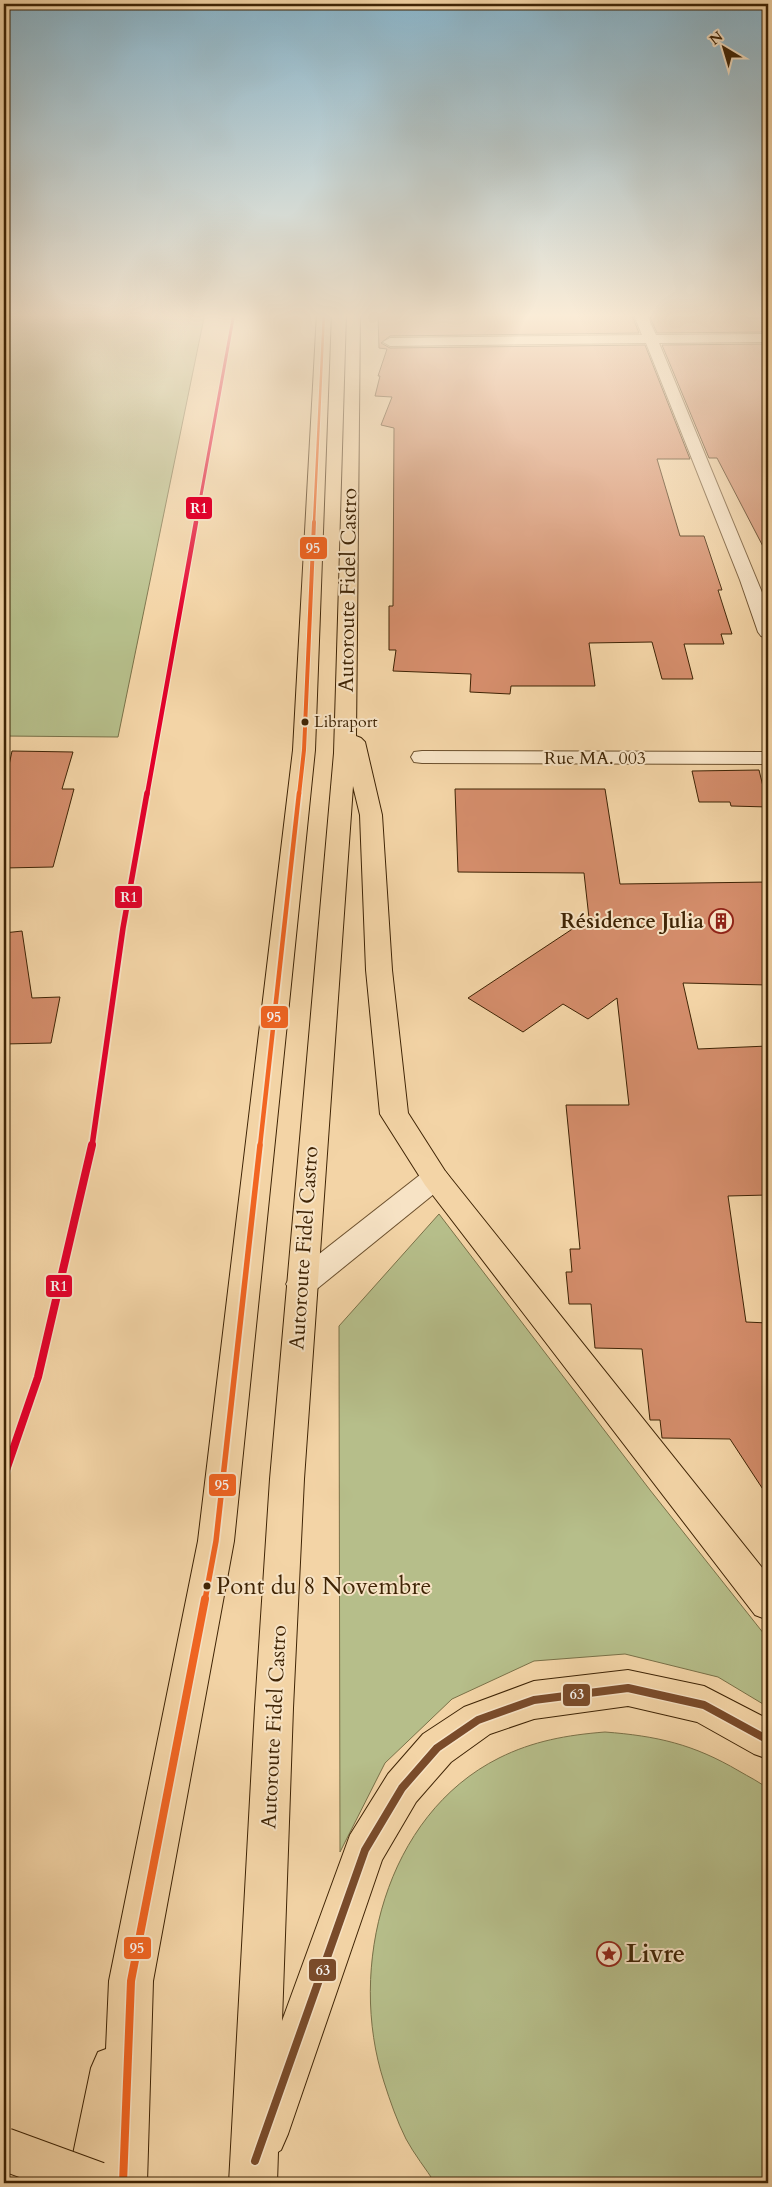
<svg xmlns="http://www.w3.org/2000/svg" width="772" height="2187" font-family="Cardo,serif">
  <style>
    .green { fill: #b6be8a; stroke: #7a7148 }
    .building { fill: #d48d6b; stroke: #3f2405 }
    .lines { fill: none; stroke-linecap: round; stroke-linejoin: round }
    .minor-casing { stroke: #6c502d; stroke-width: 2 }
    .highway-casing { stroke: #3f2405; stroke-width: 2 }
    .minor { fill: #f7e3c5; fill-rule: evenodd }
    .highway { fill: #f3d4a6; fill-rule: evenodd }
    .rail-far3 { stroke: #3f2405; stroke-width: 2; stroke-dasharray: 5 5; stroke-linecap: butt }
    .rail-far2 { stroke: #3f2405; stroke-width: 2.5; stroke-dasharray: 6 6; stroke-linecap: butt }
    .rail-far1 { stroke: #3f2405; stroke-width: 3; stroke-dasharray: 8 8; stroke-linecap: butt }
    .rail { stroke: #3f2405; stroke-width: 4.5; stroke-dasharray: 10 10; stroke-linecap: butt }
    .major-bridge-casing { stroke: #3f2405; stroke-width: 44; stroke-linecap: butt }
    .major-bridge { stroke: #f3d4a6; stroke-width: 42 }
    .bus-1-far4-casing { stroke: #f7e3c5; stroke-width: 4.5 }
    .bus-1-far3-casing { stroke: #f7e3c5; stroke-width: 6 }
    .bus-1-far2-casing { stroke: #f7e3c5; stroke-width: 8 }
    .bus-1-far1-casing { stroke: #f7e3c5; stroke-width: 9 }
    .bus-1-casing { stroke: #f7e3c5; stroke-width: 11 }
    .bus-2-casing { stroke: #f7e3c5; stroke-width: 11 }
    .bus-1-far4 { stroke: #f26522; stroke-width: 2.5 }
    .bus-1-far3 { stroke: #f26522; stroke-width: 4 }
    .bus-1-far2 { stroke: #f26522; stroke-width: 4.5 }
    .bus-1-far1 { stroke: #f26522; stroke-width: 5.5 }
    .bus-1 { stroke: #f26522; stroke-width: 8 }
    .bus-2 { stroke: #7a4b2a; stroke-width: 8 }
    .rail-1-far3-casing { stroke: #f7e3c5; stroke-width: 5 }
    .rail-1-far2-casing { stroke: #f7e3c5; stroke-width: 7 }
    .rail-1-far1-casing { stroke: #f7e3c5; stroke-width: 9 }
    .rail-1-casing { stroke: #f7e3c5; stroke-width: 11 }
    .rail-1-far3 { stroke: #e4002b; stroke-width: 3 }
    .rail-1-far2 { stroke: #e4002b; stroke-width: 4.5 }
    .rail-1-far1 { stroke: #e4002b; stroke-width: 5.5 }
    .rail-1 { stroke: #e4002b; stroke-width: 8 }
    .bus-dot { fill: #3f2405; stroke: #f7e3c5; stroke-width: 2 }
    .labels { text-anchor: middle; dominant-baseline: central; stroke-width: 4; stroke-linejoin: round; paint-order: stroke }
    .far-bus-label { font-size: 16px; fill: #3f2405; stroke: #f7e3c5; text-anchor: start }
    .far-street-label { font-size: 18px; fill: #3f2405; stroke: #f7e3c5 }
    .street-label { font-size: 21px; fill: #3f2405; stroke: #f7e3c5 }
    .poi-label { font-size: 21px; font-weight: bold; fill: #3f2405; stroke: #f7e3c5; text-anchor: end }
    .near-bus-label { font-size: 24px; fill: #3f2405; stroke: #f7e3c5; text-anchor: start }
    .near-poi-label { font-size: 25px; font-weight: bold; fill: #3f2405; stroke: #f7e3c5; text-anchor: start }
    .line-badge { stroke: #f7e3c5; stroke-width: 2 }
    .badge-label { font-size: 14px; text-anchor: middle; font-weight: bold; fill: #fff }
  </style>
  <rect width="100%" height="100%" fill="#f3d4a6"/>
  <filter id="stains"><feTurbulence type="fractalNoise" baseFrequency=".004" numOctaves="4"/><feColorMatrix values="0 0 0 0 .2 0 0 0 0 .09 0 0 0 0 .02 0 0 0 .5 -.17"/></filter>
  <radialGradient id="worn" r=".72"><stop offset=".6" stop-color="#630" stop-opacity="0"/><stop offset="1" stop-color="#630" stop-opacity=".3"/></radialGradient>
  <g class="green">
    <path d="M4,313H205L118,737L4,736Z"/>
    <path d="M439,1214L650,1490L768,1639V1707L718,1677L625,1654L534,1661L452,1699L385,1763L340,1852L339,1326Z"/>
    <path d="M605,1732C657,1736 693,1744 739,1771C749,1777 760,1782 768,1789V2183H435C426,2169 414,2154 406,2139C397,2121 390,2101 384,2082C347,1968 385,1815 499,1758C533,1741 567,1735 605,1732Z"/>
  </g>
  <g class="building">
    <path d="M378,313H631L639,333L390,336L381,343L390,348L645,345L690,459H657L680,536H704L722,590H718L732,634H721L724,644H684L693,679H662L652,642L589,643L595,686H511L510,694L470,692L471,674L393,671L396,650H389V606H393L394,428L381,425L392,397L375,396L380,376H378L387,349L379,348Z"/>
    <path d="M648,313H745L747,318H768V332L657,333Z"/>
    <path d="M768,344V556L717,458H709L662,345Z"/>
    <path d="M12,751L73,752L62,789H74L53,867L4,868V789Z"/>
    <path d="M759,770L768,807L731,806L730,802H699L692,771Z"/>
    <path d="M455,789H605L620,884L768,882V985L683,983L698,1049L768,1046V1195L728,1196L746,1322L768,1323V1497L730,1439L662,1438L660,1420H650L642,1349L595,1348L591,1304H569L566,1272H572L570,1249H580L566,1105H629L617,998L588,1019L563,1004L523,1032L468,998L589,918L584,873L458,872Z"/>
    <path d="M22,931L32,998L60,997L51,1043L4,1044V933Z"/>
  </g>
  <g class="lines">
    <defs>
      <g id="minor">
        <path d="M633,313H646L656,335L768,334V342L659,343L768,607V638L761,636L758,632L740,580L646,343L390,346L383,342L390,338L642,335Z"/>
        <path d="M422,751L768,752V764L422,763L414,762L411,757L414,752Z"/>
        <path d="M435,1168L445,1171L450,1178L445,1185L313,1292L302,1296L291,1292L286,1284L291,1276L425,1171Z"/>
      </g>
      <g id="highway">
        <path d="M317,313H331L315,750L234,1541L153,1981L147,2183H67L91,2068L98,2052L106,2049L109,1981L198,1541L293,750Z"/>
        <path d="M347,313H360L356,736L361,738L365,742L382,815L392,970L408,1113L445,1171L768,1575V1620L755,1615L425,1185L380,1114L366,970L360,815L353,786L304,1479L293,1708L282,2021L350,1835L388,1774L423,1734L464,1707L534,1681L628,1670L704,1686L768,1719V1759L754,1754L697,1722L628,1706L534,1719L490,1734L451,1762L416,1802L382,1860L288,2134L281,2150L278,2152L277,2183H229L255,1708L270,1479L334,753Z"/>
      </g>
    </defs>
    <use href="#minor" class="minor-casing"/>
    <use href="#highway" class="highway-casing"/>
    <use href="#minor" class="minor"/>
    <use href="#highway" class="highway"/>
    <path class="rail-far3" d="M196,523L234,313"/>
    <path class="rail-far2" d="M147,795L196,522"/>
    <path class="rail-far1" d="M92,1146L123,928L147,793"/>
    <path class="rail" d="M4,1476L38,1377L92,1145"/>
    <defs>
      <path id="major-bridge" d="M4,2149L97,2183"/>
    </defs>
    <use href="#major-bridge" class="major-bridge-casing"/>
    <use href="#major-bridge" class="major-bridge"/>
    <defs>
      <path id="bus-1-far4" d="M314,523L324,313"/>
      <path id="bus-1-far3" d="M299,795L304,750L314,522"/>
      <path id="bus-1-far2" d="M260,1146L299,793"/>
      <path id="bus-1-far1" d="M205,1600L216,1541L260,1145"/>
      <path id="bus-1" d="M123,2183L131,1981L205,1599"/>
      <path id="bus-2" d="M255,2161L365,1850L402,1788L437,1748L478,1720L534,1700L628,1688L704,1705L768,1740"/>
    </defs>
    <use href="#bus-1-far4" class="bus-1-far4-casing"/>
    <use href="#bus-1-far3" class="bus-1-far3-casing"/>
    <use href="#bus-1-far2" class="bus-1-far2-casing"/>
    <use href="#bus-1-far1" class="bus-1-far1-casing"/>
    <use href="#bus-1" class="bus-1-casing"/>
    <use href="#bus-2" class="bus-2-casing"/>
    <use href="#bus-1-far4" class="bus-1-far4"/>
    <use href="#bus-1-far3" class="bus-1-far3"/>
    <use href="#bus-1-far2" class="bus-1-far2"/>
    <use href="#bus-1-far1" class="bus-1-far1"/>
    <use href="#bus-1" class="bus-1"/>
    <use href="#bus-2" class="bus-2"/>
    <defs>
      <path id="rail-1-far3" d="M196,523L234,313"/>
      <path id="rail-1-far2" d="M147,795L196,522"/>
      <path id="rail-1-far1" d="M92,1146L123,928L147,793"/>
      <path id="rail-1" d="M4,1476L38,1377L92,1145"/>
    </defs>
    <use href="#rail-1-far3" class="rail-1-far3-casing"/>
    <use href="#rail-1-far2" class="rail-1-far2-casing"/>
    <use href="#rail-1-far1" class="rail-1-far1-casing"/>
    <use href="#rail-1" class="rail-1-casing"/>
    <use href="#rail-1-far3" class="rail-1-far3"/>
    <use href="#rail-1-far2" class="rail-1-far2"/>
    <use href="#rail-1-far1" class="rail-1-far1"/>
    <use href="#rail-1" class="rail-1"/>
  </g>
  <linearGradient id="sky" x2="0" y2="1"><stop stop-color="#89b6cd"/><stop offset="0.51" stop-color="#faecd7"/><stop offset="1" stop-color="#faecd7" stop-opacity="0"/></linearGradient>
  <rect width="772" height="619" fill="url(#sky)"/>
  <defs>
    <symbol id="building-ring" viewBox="-11 -11 22 22"><circle r="9.5" fill="#f7e3c5" stroke="#8f2418" stroke-width="1.5"/><path d="M-4-6H4V6H1V3H-1V6H-4ZM-2.5-4.3h1.7v1.8h-1.7ZM.8-4.3h1.7v1.8H.8ZM-2.5-1h1.7V.8h-1.7ZM.8-1h1.7V.8H.8Z" fill="#8f2418"/></symbol>
    <symbol id="sight-ring" viewBox="-11 -11 22 22"><circle r="9.5" fill="#f7e3c5" stroke="#8f2418" stroke-width="1.5"/><path d="M0-6L1.8-2.2L6-1.7L2.9 1.2L3.7 5.4L0 3.3L-3.7 5.4L-2.9 1.2L-6-1.7L-1.8-2.2Z" fill="#8f2418"/></symbol>
  </defs>
  <g fill-rule="evenodd">
    <use href="#building-ring" x="707" y="907" width="28" height="28"/>
    <use href="#sight-ring" x="595" y="1940" width="28" height="28"/>
  </g>
  <g class="bus-dot">
    <circle cx="305" cy="722" r="4.5"/>
    <circle cx="207" cy="1586" r="4.5"/>
  </g>
  <g class="labels">
    <g class="far-bus-label">
      <text x="314" y="722">Libraport</text>
    </g>
    <g class="far-street-label">
      <text x="595" y="758">Rue MA. 003</text>
    </g>
    <g class="street-label">
      <text transform="translate(348 590) rotate(-89)">Autoroute Fidel Castro</text>
      <text transform="translate(304 1248) rotate(-86)">Autoroute Fidel Castro</text>
      <text transform="translate(274 1727) rotate(-87)">Autoroute Fidel Castro</text>
    </g>
    <g class="poi-label">
      <text x="704" y="921">Résidence Julia</text>
    </g>
    <g class="near-bus-label">
      <text x="216" y="1586">Pont du 8 Novembre</text>
    </g>
    <g class="near-poi-label">
      <text x="626" y="1954">Livre</text>
    </g>
  </g>
  <g class="line-badge">
    <rect x="185" y="496" width="28" height="24" rx="5" fill="#e4002b"/>
    <rect x="299" y="536" width="29" height="24" rx="5" fill="#f26522"/>
    <rect x="114" y="885" width="29" height="24" rx="5" fill="#e4002b"/>
    <rect x="260" y="1005" width="29" height="24" rx="5" fill="#f26522"/>
    <rect x="45" y="1274" width="28" height="24" rx="5" fill="#e4002b"/>
    <rect x="208" y="1473" width="29" height="24" rx="5" fill="#f26522"/>
    <rect x="562" y="1683" width="29" height="24" rx="5" fill="#7a4b2a"/>
    <rect x="123" y="1936" width="29" height="24" rx="5" fill="#f26522"/>
    <rect x="308" y="1958" width="29" height="24" rx="5" fill="#7a4b2a"/>
  </g>
  <g class="badge-label">
    <text x="199" y="513">R1</text>
    <text x="313" y="553">95</text>
    <text x="129" y="902">R1</text>
    <text x="274" y="1022">95</text>
    <text x="59" y="1291">R1</text>
    <text x="222" y="1490">95</text>
    <text x="577" y="1699">63</text>
    <text x="137" y="1953">95</text>
    <text x="323" y="1975">63</text>
  </g>
  <rect width="772" height="2187" fill="none" stroke="#f3d4a6" stroke-width="20"/>
  <rect x="5" y="5" width="762" height="2177" fill="none" stroke="#3f2405" stroke-width="2.5"/>
  <rect x="10" y="10" width="752" height="2167" fill="none" stroke="#3f2405"/>
  <g transform="translate(724 48) rotate(322)" stroke="#f7e3c5" stroke-width="4" paint-order="stroke">
  <path d="M0-4L9 19L0 12L-9 19Z" fill="#3f2405"/>
  <text y="-8" font-size="14" font-weight="bold" text-anchor="middle" fill="#3f2405">N</text>
  </g>
  <rect width="100%" height="100%" filter="url(#stains)"/>
  <rect width="100%" height="100%" fill="url(#worn)"/>
</svg>
